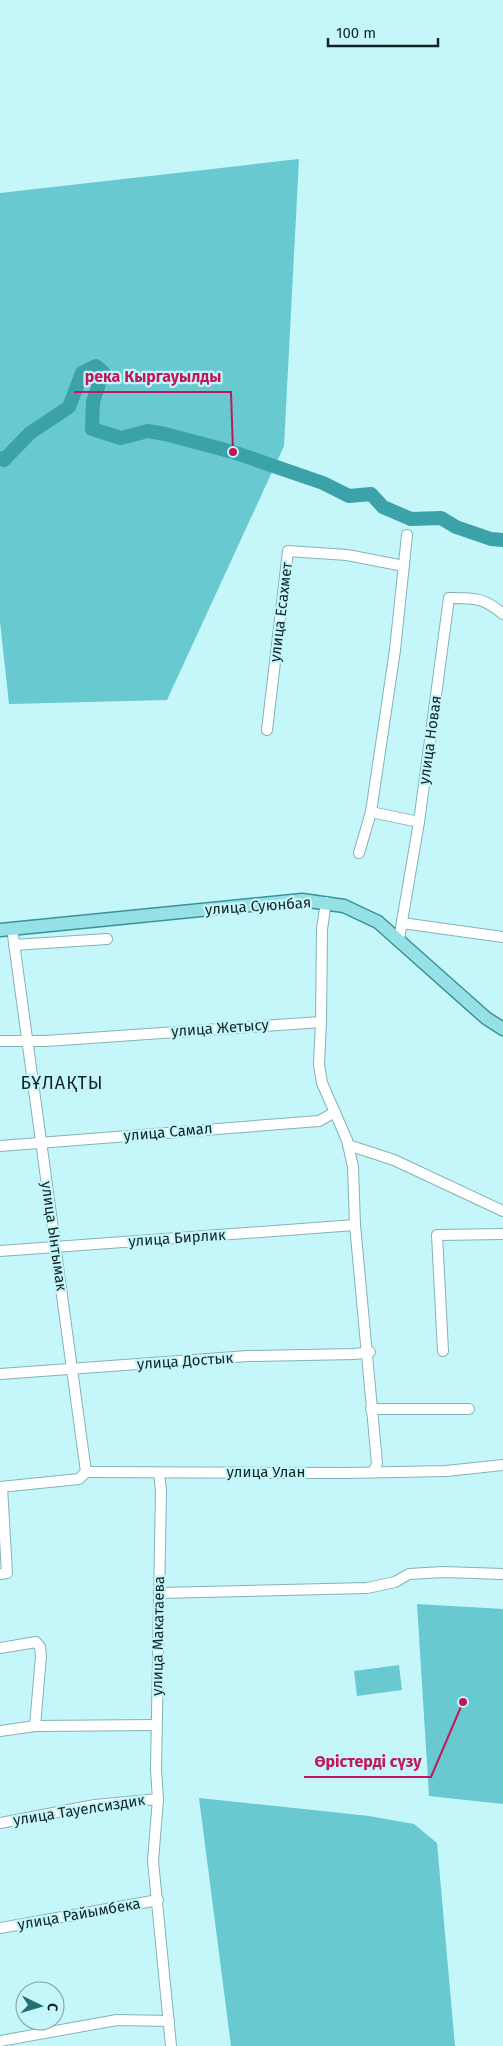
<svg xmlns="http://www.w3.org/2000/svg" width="503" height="2046" font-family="'Fira Sans',sans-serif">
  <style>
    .green { fill: #69c9d1 }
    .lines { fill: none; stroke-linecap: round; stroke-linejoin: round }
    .river { stroke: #3ba2a9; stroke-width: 14 }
    .minor-casing { stroke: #84b3b7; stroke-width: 12 }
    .major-casing { stroke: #3a9298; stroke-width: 15 }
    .minor { stroke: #fff; stroke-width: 10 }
    .major { stroke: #96e1e6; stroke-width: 12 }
    .labels { text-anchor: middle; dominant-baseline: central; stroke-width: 4.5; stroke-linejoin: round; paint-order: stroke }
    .street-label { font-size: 15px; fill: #122526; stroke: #c5f6f9 }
    .quarter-label { font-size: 18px; letter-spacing: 1px; fill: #122526; stroke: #c5f6f9 }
    .leader { fill: none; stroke: #c2185b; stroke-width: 2 }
    .callout-dot { fill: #c2185b; stroke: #c5f6f9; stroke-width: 2 }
    .callout-label { font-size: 16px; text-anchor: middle; font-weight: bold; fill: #c2185b; stroke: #c5f6f9; stroke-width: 4.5; stroke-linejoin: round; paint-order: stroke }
  </style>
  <rect width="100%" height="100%" fill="#c5f6f9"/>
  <g class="green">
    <path d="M299,159L284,446L167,700L9,704L0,622V193Z"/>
    <path d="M417,1604L503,1609V1804L429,1796Z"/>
    <path d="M399,1665L402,1690L357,1696L354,1671Z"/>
    <path d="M199,1798L369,1816L414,1824L437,1843L455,2046H231Z"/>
  </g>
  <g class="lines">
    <path class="river" d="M0,458L4,460L30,433L69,407L82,373L96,366L103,372L93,402L92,429L121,438L148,431L165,434L233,452L323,483L349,496L371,494L383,507L411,519L441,518L456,527L491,539L503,540"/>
    <defs>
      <g id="minor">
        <path d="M267,730L288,551L347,555L404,566"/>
        <path d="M371,812L419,822"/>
        <path d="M359,853L371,812L395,650L407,535"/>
        <path d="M402,923L503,937"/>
        <path d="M12,928L86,1472"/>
        <path d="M399,939L419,822L449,598C473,598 483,597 503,614"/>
        <path d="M14,945L107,939"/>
        <path d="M321,1022L319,1064L322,1083L347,1140L353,1167L355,1225L377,1463L374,1471"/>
        <path d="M0,1041H46L321,1022L322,929L326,902"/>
        <path d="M348,1145L394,1160L503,1211"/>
        <path d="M0,1146L319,1121L335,1112"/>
        <path d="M0,1251L355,1225"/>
        <path d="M443,1351L437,1235L503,1234"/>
        <path d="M0,1374L248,1356L355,1354L370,1352"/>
        <path d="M371,1409H469"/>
        <path d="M86,1472L347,1473L446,1471L503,1465"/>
        <path d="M159,1473L161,1490L156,1770L158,1799L153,1861L171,2046"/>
        <path d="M0,1487L79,1479L86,1472"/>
        <path d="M0,1574L7,1573L2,1487"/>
        <path d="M159,1593L367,1588L395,1582L409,1574L443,1572L503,1574"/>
        <path d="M0,1648L36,1642L40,1647L41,1656L35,1726"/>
        <path d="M0,1731L35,1726L156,1725"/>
        <path d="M0,1823L95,1805L158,1799"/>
        <path d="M0,1928L158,1900"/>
        <path d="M0,2041L117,2020L169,2021"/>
      </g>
      <path id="major" d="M0,930L302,900L344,906L378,922L486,1018L503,1029"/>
    </defs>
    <use href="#minor" class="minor-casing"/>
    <use href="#major" class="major-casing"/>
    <use href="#minor" class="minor"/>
    <use href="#major" class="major"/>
  </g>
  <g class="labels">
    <g class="street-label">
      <text transform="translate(281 612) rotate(-83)">улица Есахмет</text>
      <text transform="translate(430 740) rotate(-82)">улица Новая</text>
      <text transform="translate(258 906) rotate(-4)">улица Суюнбая</text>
      <text transform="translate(220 1028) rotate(-4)">улица Жетысу</text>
      <text transform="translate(168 1132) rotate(-5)">улица Самал</text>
      <text transform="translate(54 1236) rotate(82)">улица Ынтымак</text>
      <text transform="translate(177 1238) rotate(-4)">улица Бирлик</text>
      <text transform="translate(185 1361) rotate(-4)">улица Достык</text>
      <text x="266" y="1472">улица Улан</text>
      <text transform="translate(158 1636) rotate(-89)">улица Макатаева</text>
      <text transform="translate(79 1810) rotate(-9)">улица Тауелсиздик</text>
      <text transform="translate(79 1914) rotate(-10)">улица Райымбека</text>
    </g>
    <g class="quarter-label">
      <text x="62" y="1083">БҰЛАҚТЫ</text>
    </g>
  </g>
  <path class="leader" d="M233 452L231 392H74M463 1702L431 1777H304"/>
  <g class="callout-dot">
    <circle cx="233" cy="452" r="5"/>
    <circle cx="463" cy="1702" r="5"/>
  </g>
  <g class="callout-label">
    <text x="153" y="382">река Кыргауылды</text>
    <text x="368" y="1767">Өрістерді сүзу</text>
  </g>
  <g transform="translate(40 2006) rotate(95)"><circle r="24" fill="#c5f6f9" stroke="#7da2a5"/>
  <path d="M0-4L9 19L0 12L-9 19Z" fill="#246f74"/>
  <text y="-8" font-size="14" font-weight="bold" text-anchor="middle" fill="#122526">С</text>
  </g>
  <path d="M328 38v8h110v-8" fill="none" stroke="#122526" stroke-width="2.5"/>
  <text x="336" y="38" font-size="15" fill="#122526" stroke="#c5f6f9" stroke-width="4" paint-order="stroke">100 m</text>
</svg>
